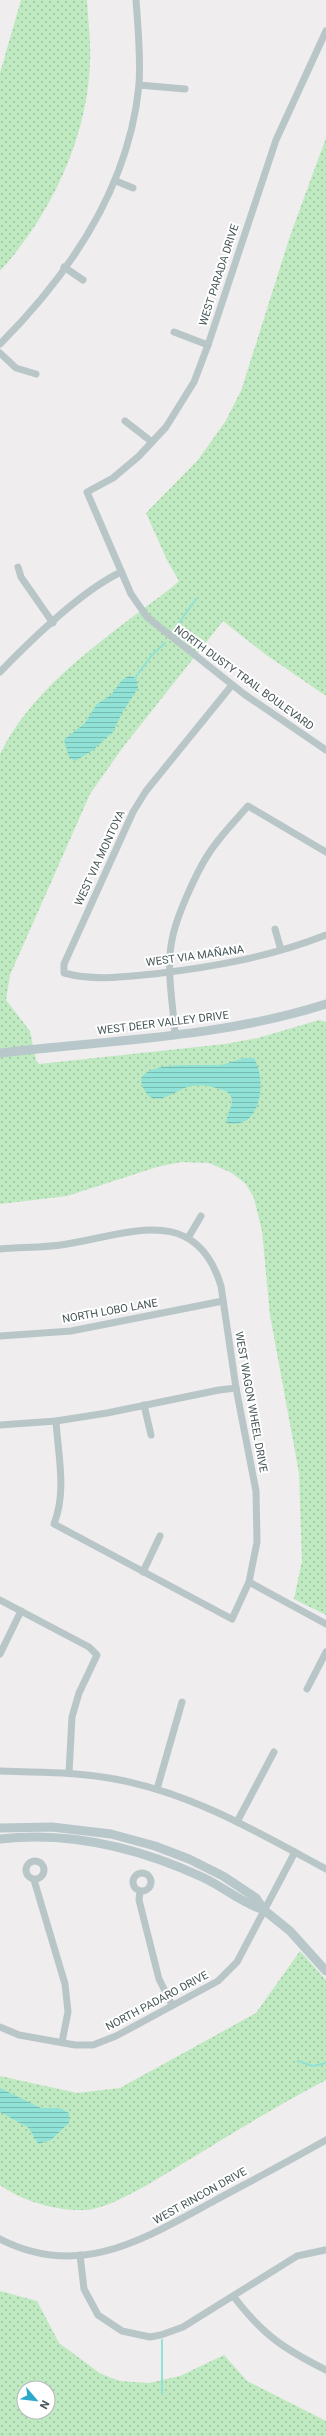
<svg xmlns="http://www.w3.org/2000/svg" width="326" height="2436" font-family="Roboto,sans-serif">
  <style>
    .grass { fill: url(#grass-dots); fill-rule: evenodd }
    .water { fill: url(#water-rules) }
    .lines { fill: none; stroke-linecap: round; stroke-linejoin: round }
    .stream { stroke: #90e2d6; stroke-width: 2 }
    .street { stroke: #b9c6c8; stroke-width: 7 }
    .secondary { stroke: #b7c7ca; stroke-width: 9 }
    .labels { text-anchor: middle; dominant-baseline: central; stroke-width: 4; stroke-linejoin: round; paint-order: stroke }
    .street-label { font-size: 11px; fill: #475658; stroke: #fff }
  </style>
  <defs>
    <pattern id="grass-dots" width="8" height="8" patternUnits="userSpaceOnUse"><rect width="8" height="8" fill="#bfe9c0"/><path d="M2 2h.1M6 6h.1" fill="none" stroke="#9dc09f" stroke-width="1.8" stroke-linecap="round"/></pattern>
    <pattern id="water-rules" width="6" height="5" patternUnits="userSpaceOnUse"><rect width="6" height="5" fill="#90e2d6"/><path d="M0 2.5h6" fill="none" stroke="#77bab0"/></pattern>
  </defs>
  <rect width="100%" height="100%" fill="#efedee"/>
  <g class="grass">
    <path d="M21,0H87C88,20 91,41 90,61C88,137 51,215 0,271V73Z"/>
    <path d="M326,138V696L265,654L223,621L123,747L90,794L10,975L6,1000L30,1031L36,1060L39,1064L225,1044L258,1038L319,1020L326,1022V1615L294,1599L302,1561L299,1473L270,1315L262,1231L254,1198L246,1184L232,1173L209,1163L181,1162L157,1167L67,1196L0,1204V754C29,695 84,654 135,615C150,603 165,594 179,581L167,560L146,513L198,460L225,422L241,391L290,236Z"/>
    <path d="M300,1951L326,1980V2080C280,2104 236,2131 192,2158C166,2173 115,2208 86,2210C57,2211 24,2202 0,2185V2076L77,2093L120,2088L256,2013Z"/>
    <path d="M0,2291L37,2301L59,2343L101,2374L120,2381L149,2383L180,2376L224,2355L247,2381L326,2421V2436H0ZM24,2388H48V2412H24Z"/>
  </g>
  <g class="water">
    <path d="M128,676L136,677L138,688L122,713L113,732L92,751L75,761L69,757L64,740L85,723L97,704L111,695L122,680Z"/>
    <path d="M244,1058H254C267,1079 262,1131 227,1123C225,1114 235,1105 231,1097C229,1092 224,1090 219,1089C210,1086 202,1084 192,1086C179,1087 158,1108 147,1094C119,1058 202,1066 218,1065C226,1065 236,1060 244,1058Z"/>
    <path d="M0,2088L41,2108H60L69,2113V2123L51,2140L38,2144L29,2128L0,2112Z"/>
  </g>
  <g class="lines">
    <g class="stream">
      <path d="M174,630L196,599"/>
      <path d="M134,679L152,655L165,643"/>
      <path d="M298,2061L313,2066L326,2063"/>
      <path d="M162,2393V2340"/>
    </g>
    <g class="street">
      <path d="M326,31L276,140L208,345L194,382L166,427L139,456L113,478L87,492L131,594L147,617L244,694L326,750"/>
      <path d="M139,85L185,89"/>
      <path d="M116,181L133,188"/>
      <path d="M64,267L83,280"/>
      <path d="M174,332L208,345"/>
      <path d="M0,344C70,274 129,186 139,85C141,57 138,28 136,0"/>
      <path d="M0,353L16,368L36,374"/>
      <path d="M125,421L152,442"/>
      <path d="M18,567L21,577L53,623"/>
      <path d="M0,672C31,640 81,591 121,572"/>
      <path d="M232,685L146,791L133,812L64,964V973C94,981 123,977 154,974C213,967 270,957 326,935"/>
      <path d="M275,929L281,950"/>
      <path d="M175,1034C173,1004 166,969 172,940C176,917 196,873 209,853C220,836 235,821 248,806L326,852"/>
      <path d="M188,1238L201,1216"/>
      <path d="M0,1249C22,1247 45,1248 67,1244C128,1234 196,1203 221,1286L236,1388L256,1491L257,1542L249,1582L232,1619L54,1524C67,1491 58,1455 56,1421"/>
      <path d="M0,1336L71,1331L223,1301"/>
      <path d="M144,1405L151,1435"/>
      <path d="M0,1425L56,1421L107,1413L219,1390L236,1388"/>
      <path d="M143,1572L160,1536"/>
      <path d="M249,1582L326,1624"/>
      <path d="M0,1600L89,1647L97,1655L79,1693L72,1717L69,1773"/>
      <path d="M0,1654L21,1611"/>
      <path d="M307,1689L326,1652"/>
      <path d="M0,1771C36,1772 73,1772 109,1778C188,1791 256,1831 326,1869"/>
      <path d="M157,1789L182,1702"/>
      <path d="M237,1822L274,1752"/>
      <circle cx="35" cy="1870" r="9"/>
      <circle cx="142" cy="1882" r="9"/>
      <path d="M34,1880L65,1984L68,2012L62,2042"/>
      <path d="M140,1891L139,1900L159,1979L172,2005"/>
      <path d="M0,2027L19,2035L75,2045H93L116,2036L218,1981L237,1962L295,1852"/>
      <path d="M0,2239C80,2280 144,2239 214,2201C251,2181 289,2161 326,2140"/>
      <path d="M80,2255L84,2289L98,2315L122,2331L150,2337L161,2335L183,2327L297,2256L325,2250"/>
      <path d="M234,2297C263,2335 284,2349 326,2370"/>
    </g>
    <g class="secondary">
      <path d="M0,1053C109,1040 220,1038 326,1004"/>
      <path d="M0,1828L52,1827L111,1834L155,1846L189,1859L223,1876L256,1898L264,1910L290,1931L326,1971"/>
      <path d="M0,1839C70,1831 139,1848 202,1877C224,1887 241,1903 264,1910"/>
    </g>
  </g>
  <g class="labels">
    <g class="street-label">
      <text transform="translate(219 275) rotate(-72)">WEST PARADA DRIVE</text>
      <text transform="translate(244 678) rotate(36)">NORTH DUSTY TRAIL BOULEVARD</text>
      <text transform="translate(100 858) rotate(-65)">WEST VIA MONTOYA</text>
      <text transform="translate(195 956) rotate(-8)">WEST VIA MAÑANA</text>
      <text transform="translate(163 1023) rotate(-7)">WEST DEER VALLEY DRIVE</text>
      <text transform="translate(110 1311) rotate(-10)">NORTH LOBO LANE</text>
      <text transform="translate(251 1402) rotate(80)">WEST WAGON WHEEL DRIVE</text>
      <text transform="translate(157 2001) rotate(-28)">NORTH PADARO DRIVE</text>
      <text transform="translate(200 2196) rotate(-29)">WEST RINCON DRIVE</text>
    </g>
  </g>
  <g transform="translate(36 2400) rotate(118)"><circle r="19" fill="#ffffff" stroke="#b5bbbc"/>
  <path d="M0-3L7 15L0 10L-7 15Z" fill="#2ba9cb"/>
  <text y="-6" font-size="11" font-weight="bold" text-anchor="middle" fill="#475658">N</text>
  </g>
</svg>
